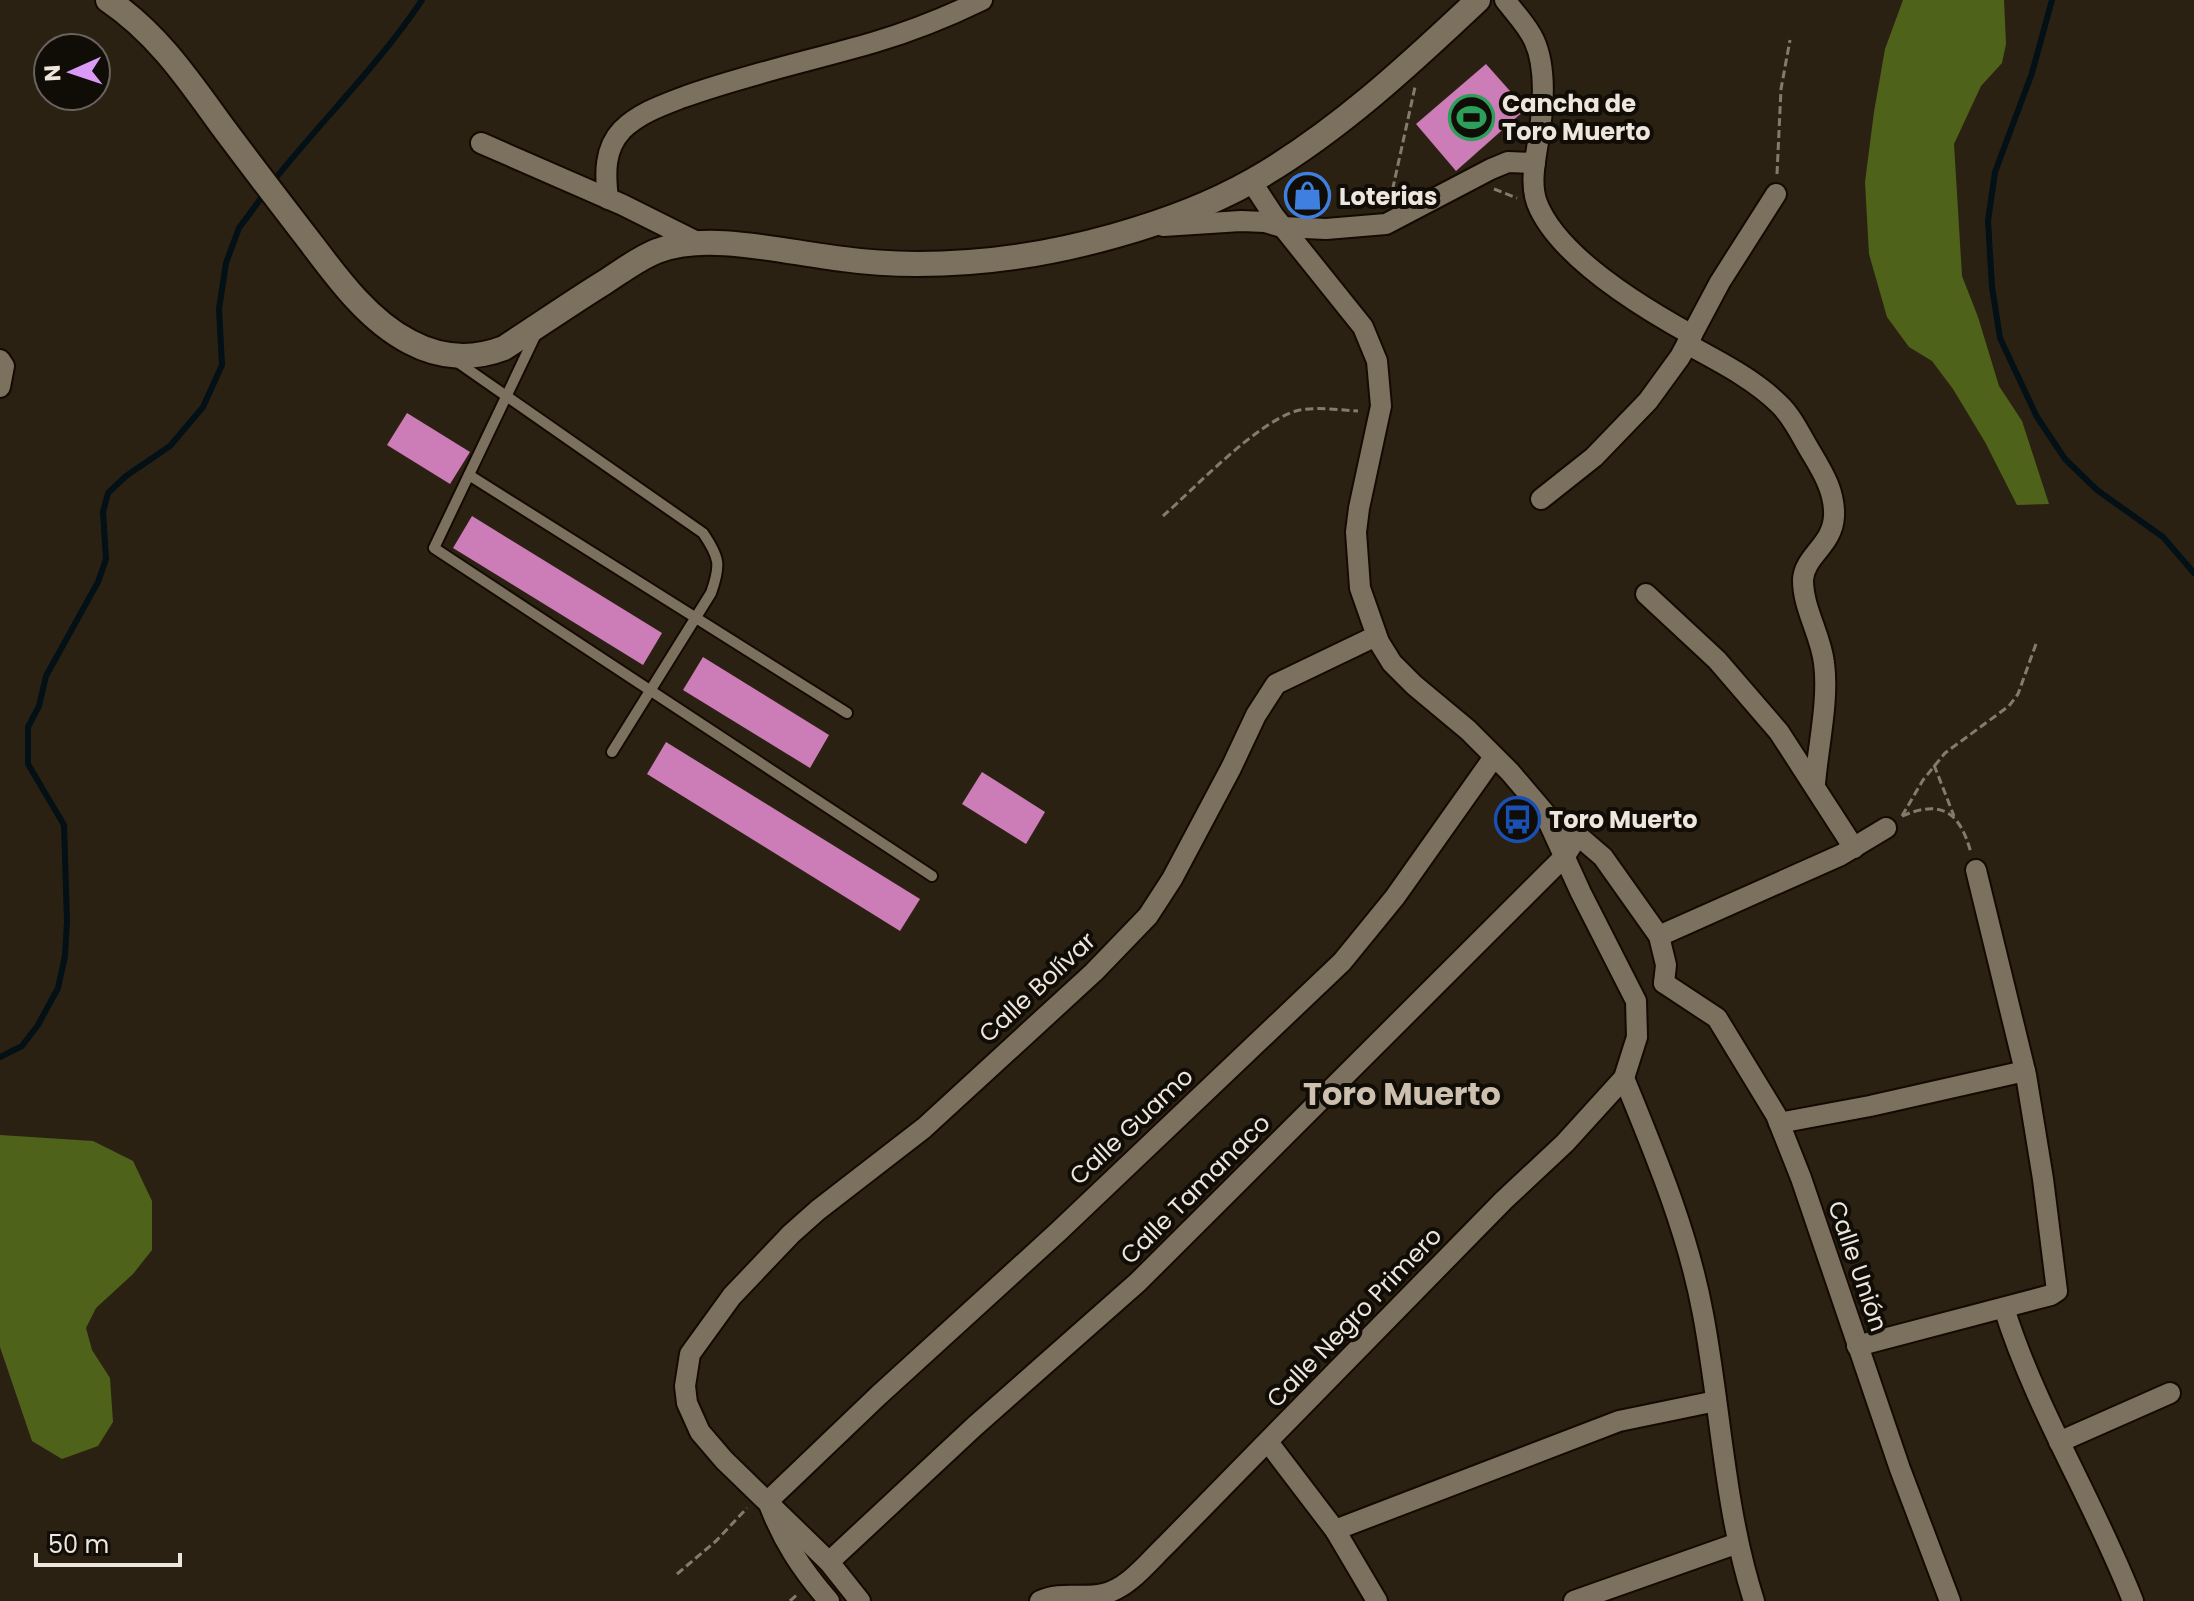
<svg xmlns="http://www.w3.org/2000/svg" width="2194" height="1601" font-family="Poppins,sans-serif">
  <style>
    .forest { fill: #4f621a }
    .lines { fill: none; stroke-linecap: round; stroke-linejoin: round }
    .stream { stroke: #031016; stroke-width: 6 }
    .building { fill: #cc7cb6 }
    .service-casing { stroke: #140a01; stroke-width: 14 }
    .minor-casing { stroke: #140a01; stroke-width: 24 }
    .tertiary-casing { stroke: #140a01; stroke-width: 28 }
    .path { stroke: #847b6f; stroke-width: 3; stroke-dasharray: 8 4; stroke-linecap: butt }
    .service { stroke: #7c705f; stroke-width: 10 }
    .minor { stroke: #7c705f; stroke-width: 20 }
    .tertiary { stroke: #7c705f; stroke-width: 24 }
    .labels { text-anchor: middle; dominant-baseline: central; stroke-width: 8; stroke-linejoin: round; paint-order: stroke }
    .poi-label { font-size: 24px; font-weight: bold; fill: #ede6dd; stroke: #100c06; text-anchor: start }
    .street-label { font-size: 24px; fill: #ede6dd; stroke: #100c06 }
    .district-label { font-size: 32px; font-weight: bold; fill: #cec0ae; stroke: #100c06 }
  </style>
  <rect width="100%" height="100%" fill="#2b2113"/>
  <g class="forest">
    <path d="M1903,0H2004L2006,44L2002,63L1981,86L1954,144L1962,276L1978,317L1999,386L2022,421L2049,504L2017,505L1985,442L1953,389L1932,361L1909,347L1887,317L1869,254L1865,182L1874,112L1885,49Z"/>
    <path d="M0,1135L93,1141L133,1161L152,1201V1250L133,1274L96,1308L86,1328L92,1350L110,1378L113,1422L98,1446L62,1459L32,1441L0,1347Z"/>
  </g>
  <g class="lines">
    <g class="stream">
      <path d="M2052,0L2032,73L1995,172L1988,221L1992,287L2000,338L2037,417L2065,459L2097,490L2163,537L2194,573"/>
      <path d="M271,184C320,122 378,66 422,0"/>
      <path d="M0,1057L22,1046L38,1025L58,988L65,956L67,921L64,825L28,764V727L39,706L46,676L98,582L106,559L103,512L108,493L126,476L170,446L203,407L222,365L219,309L226,263L239,228L265,193"/>
    </g>
  </g>
  <g class="building">
    <path d="M1486,64L1526,109L1456,171L1416,124Z"/>
    <path d="M407,413L470,452L450,484L387,445Z"/>
    <path d="M472,516L662,633L643,665L453,548Z"/>
    <path d="M703,657L829,735L810,768L683,690Z"/>
    <path d="M666,742L920,899L900,931L647,774Z"/>
    <path d="M982,772L1045,812L1026,844L962,804Z"/>
  </g>
  <g class="lines">
    <defs>
      <g id="service">
        <path d="M536,334L434,548L932,876"/>
        <path d="M456,361L703,533C720,558 721,565 711,593L612,752"/>
        <path d="M469,475L847,713"/>
      </g>
      <g id="minor">
        <path d="M1505,0C1515,13 1527,25 1534,40C1547,68 1543,112 1538,142C1535,162 1530,184 1537,203C1558,257 1643,308 1692,335"/>
        <path d="M481,143L623,205L697,242"/>
        <path d="M608,199C605,174 604,149 622,130C638,114 660,106 681,98C744,75 810,61 875,42C912,31 947,17 982,0"/>
        <path d="M1163,226L1241,221L1265,222L1282,227L1326,229L1386,224L1491,169L1508,162L1535,163"/>
        <path d="M1687,344C1718,361 1754,379 1779,404C1793,417 1802,438 1812,454C1824,474 1835,493 1834,516C1833,545 1804,556 1803,580C1803,609 1821,635 1824,663C1829,700 1818,746 1815,784"/>
        <path d="M0,360L4,366L0,387"/>
        <path d="M1541,499L1594,457L1648,401L1680,357L1720,282L1776,194"/>
        <path d="M1646,594L1717,660L1779,732L1854,848"/>
        <path d="M1568,827L1603,857L1659,936L1666,965L1664,983"/>
        <path d="M1659,936L1841,855L1886,828"/>
        <path d="M1664,983L1717,1018L1776,1115L1801,1178L1900,1469L1950,1601"/>
        <path d="M1624,1078C1655,1154 1688,1232 1703,1314C1721,1409 1724,1508 1754,1601"/>
        <path d="M1779,1123L1870,1106L2025,1071"/>
        <path d="M2004,1308C2036,1410 2094,1501 2133,1601"/>
        <path d="M1857,1346L2051,1295L2057,1291L2043,1179L2026,1075L1976,870"/>
        <path d="M1268,1442L1335,1530L1377,1601"/>
        <path d="M2059,1442L2170,1393"/>
        <path d="M1335,1530L1619,1421L1716,1401"/>
        <path d="M829,1562L975,1426L1138,1282L1565,856L1578,835"/>
        <path d="M829,1601C802,1570 782,1540 768,1501L879,1395L1059,1231L1342,962L1395,897L1494,757"/>
        <path d="M860,1601L829,1562L724,1460L700,1432L687,1403L685,1386L690,1354L732,1296L791,1234L818,1210L924,1128L1094,972L1148,916L1172,879L1231,768L1256,715L1276,684L1376,636"/>
        <path d="M1040,1601C1061,1591 1082,1599 1103,1594C1128,1589 1149,1561 1167,1544L1504,1200L1565,1143L1624,1078L1637,1037L1636,1001L1581,893L1544,812L1510,772L1468,730L1414,685L1392,663L1379,642L1360,588L1356,532L1359,508L1381,406L1377,361L1363,327L1274,216L1251,181"/>
        <path d="M1574,1601L1738,1543"/>
      </g>
      <path id="tertiary" d="M108,0C157,33 188,79 222,126C251,165 281,204 311,243C338,279 369,321 410,342C440,358 473,360 504,348C538,326 571,303 605,282C622,271 639,258 657,251C710,231 787,253 843,259C885,265 927,265 969,262C1058,256 1174,225 1252,181C1336,133 1408,66 1478,0"/>
    </defs>
    <use href="#service" class="service-casing"/>
    <use href="#minor" class="minor-casing"/>
    <use href="#tertiary" class="tertiary-casing"/>
    <g class="path">
      <path d="M1777,174L1781,89L1790,40"/>
      <path d="M1494,189L1517,198"/>
      <path d="M1390,201L1415,87"/>
      <path d="M1163,516C1196,487 1256,423 1296,411C1315,406 1338,410 1358,411"/>
      <path d="M1934,765L1954,816"/>
      <path d="M1902,816L1923,780L1945,753L2009,706L2018,694L2036,644"/>
      <path d="M1902,816C1942,799 1960,812 1971,853"/>
      <path d="M677,1574L716,1541L747,1508"/>
      <path d="M790,1601L798,1594"/>
    </g>
    <use href="#service" class="service"/>
    <use href="#minor" class="minor"/>
    <use href="#tertiary" class="tertiary"/>
  </g>
  <defs>
    <symbol id="stadium-ring" viewBox="-11 -11 22 22"><circle r="9.5" fill="#100c06" stroke="#2e9e5b" stroke-width="1.5"/><path d="M0-5a6.5 5 0 1 0 0 10a6.5 5 0 1 0 0-10ZM-3.5-1.8h7v3.6h-7Z" fill="#2e9e5b"/></symbol>
    <symbol id="shop-ring" viewBox="-11 -11 22 22"><circle r="9.5" fill="#100c06" stroke="#3f7fe0" stroke-width="1.5"/><path d="M-5-2.5h2.3a2.7 3.5 0 0 1 5.4 0H5L5.5 6h-11ZM-1.5-2.5h3a1.5 2.3 0 0 0-3 0Z" fill="#3f7fe0"/></symbol>
    <symbol id="bus-ring" viewBox="-11 -11 22 22"><circle r="9.5" fill="#100c06" stroke="#1a4fb4" stroke-width="1.5"/><path d="M-5-6H5V4H4V6H2V4H-2V6H-4V4H-5ZM-3.5-4V0h7V-4ZM-3.5 1.2v1.5H-2V1.2ZM2 1.2v1.5H3.5V1.2Z" fill="#1a4fb4"/></symbol>
  </defs>
  <g fill-rule="evenodd">
    <use href="#stadium-ring" x="1446" y="92" width="51" height="51"/>
    <use href="#shop-ring" x="1282" y="170" width="51" height="51"/>
    <use href="#bus-ring" x="1492" y="794" width="51" height="51"/>
  </g>
  <g class="labels">
    <g class="poi-label">
      <text x="1502" y="103">Cancha de<tspan x="1502" dy="28">Toro Muerto</tspan></text>
      <text x="1339" y="196">Loterias</text>
      <text x="1549" y="819">Toro Muerto</text>
    </g>
    <g class="street-label">
      <text transform="translate(1037 987) rotate(-43)">Calle Bolívar</text>
      <text transform="translate(1131 1126) rotate(-43)">Calle Guamo</text>
      <text transform="translate(1195 1189) rotate(-45)">Calle Tamanaco</text>
      <text transform="translate(1858 1266) rotate(71)">Calle Unión</text>
      <text transform="translate(1354 1317) rotate(-46)">Calle Negro Primero</text>
    </g>
    <g class="district-label">
      <text x="1402" y="1093">Toro Muerto</text>
    </g>
  </g>
  <g transform="translate(72 72) rotate(267)"><circle r="38" fill="#100c06" stroke="#68635c" stroke-width="2"/>
  <path d="M0-6L14 30L0 20L-14 30Z" fill="#da9af6"/>
  <text y="-12" font-size="22" font-weight="bold" text-anchor="middle" fill="#ede6dd">N</text>
  </g>
  <path d="M36 1553v12h144v-12" fill="none" stroke="#ede6dd" stroke-width="4"/>
  <text x="48" y="1553" font-size="24" fill="#ede6dd" stroke="#100c06" stroke-width="6" paint-order="stroke">50 m</text>
</svg>
